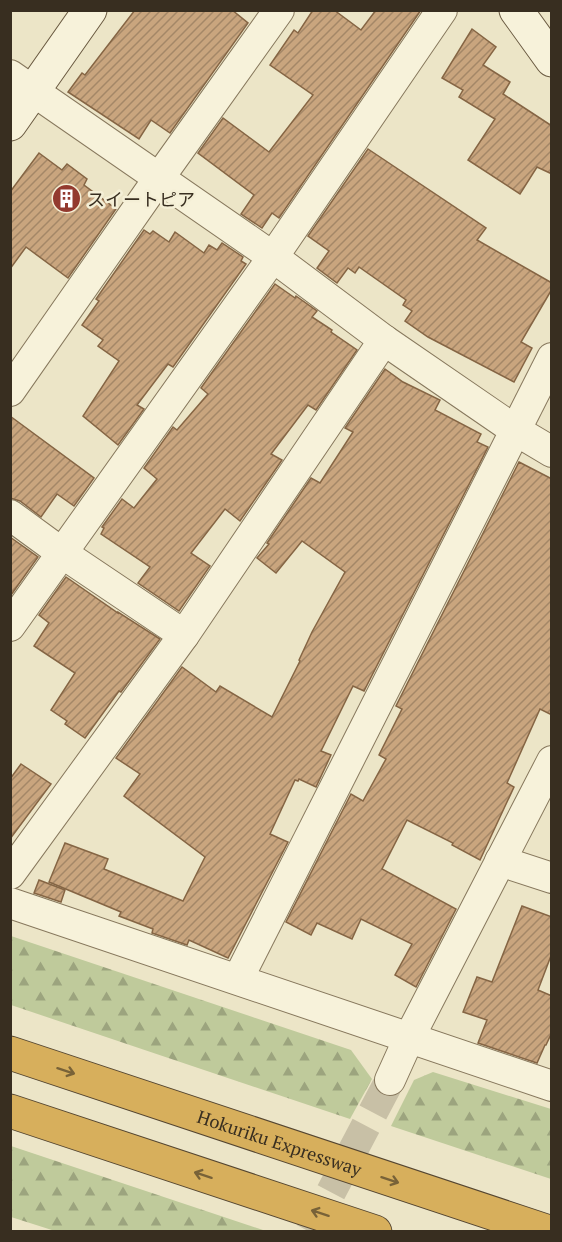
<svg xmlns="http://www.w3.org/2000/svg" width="562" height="1242" font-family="'PT Serif','Noto Sans JP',serif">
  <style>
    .forest { fill: url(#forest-firs) }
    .building { fill: url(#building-hatch); stroke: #856544; stroke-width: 1.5 }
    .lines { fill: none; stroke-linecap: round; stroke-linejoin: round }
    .street-tunnel { stroke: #c8c0a6; stroke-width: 30; stroke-dasharray: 30 15; stroke-linecap: butt }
    .street-casing { stroke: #87785d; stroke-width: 32 }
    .secondary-casing { stroke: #695940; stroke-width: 35 }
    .highway-casing { stroke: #554631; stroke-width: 35 }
    .street { stroke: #f7f2da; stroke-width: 30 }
    .secondary { stroke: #f7f2da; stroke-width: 33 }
    .highway { stroke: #d7af5c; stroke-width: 33 }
    .oneway { stroke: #786238 }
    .labels { text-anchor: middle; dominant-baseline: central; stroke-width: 5; stroke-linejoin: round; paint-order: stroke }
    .poi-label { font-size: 18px; fill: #382e20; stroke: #f4efd6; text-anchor: start }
    .street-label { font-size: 18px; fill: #382e20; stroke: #f4efd6 }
  </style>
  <defs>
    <pattern id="forest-firs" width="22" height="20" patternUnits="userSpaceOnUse" patternTransform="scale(1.5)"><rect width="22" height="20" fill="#bfca9b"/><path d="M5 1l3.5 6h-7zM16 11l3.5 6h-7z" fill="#9ca47e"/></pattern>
    <pattern id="building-hatch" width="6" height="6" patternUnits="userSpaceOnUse" patternTransform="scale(1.5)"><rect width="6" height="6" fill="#c9a57e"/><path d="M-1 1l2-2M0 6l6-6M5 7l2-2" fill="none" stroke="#a48767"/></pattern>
  </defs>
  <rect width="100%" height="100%" fill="#ece5c7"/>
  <g class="forest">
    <path d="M11,936L351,1050L372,1079L350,1119L11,1005Z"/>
    <path d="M433,1072L551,1109V1179L391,1126L414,1080Z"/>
    <path d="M11,1146L266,1231H55L11,1217Z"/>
  </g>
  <g class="building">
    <path d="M135,10H232L248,23L170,133L151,120L139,139L68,92L82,73L85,75Z"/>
    <path d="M313,10H334L361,30L376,10H421L279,218L272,213L262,228L241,214L254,195L198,153L223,118L269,152L313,95L270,65L294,30L298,33Z"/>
    <path d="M472,29L496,47L483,65L510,82L503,94L552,126V174L537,167L520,194L468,160L495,119L459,97L463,90L442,78Z"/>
    <path d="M368,149L486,228L477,240L552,283V289L521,342L532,348L514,382L428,337L405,321L412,311L403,305L406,300L359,267L355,273L348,268L337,283L317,268L329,251L308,236Z"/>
    <path d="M39,153L62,170L67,164L87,179L84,185L116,209L68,278L26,247L10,269V192Z"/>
    <path d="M144,230L150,234L153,231L169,242L175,232L204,253L209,245L217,250L222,243L243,257L241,261L246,264L173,367L168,364L137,405L144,409L118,445L83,416L119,361L98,346L103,340L82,325L99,301L96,299Z"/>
    <path d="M275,284L295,298L296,296L317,311L312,317L332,330L331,332L357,350L316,410L308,405L271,454L282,460L240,521L225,509L191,553L210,566L179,611L138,583L150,567L101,534L104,528L102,527L122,499L134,508L157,479L144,468L173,427L177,430L208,394L201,388Z"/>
    <path d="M385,369L403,382L440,400L435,410L481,434L477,442L488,447L364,691L353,686L321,751L331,755L316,787L299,779L298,781L295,780L270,834L288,842L228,958L189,940L187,945L152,933L153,929L119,916L121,912L49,882L65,843L108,859L104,869L183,901L205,857L124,796L140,774L116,758L182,667L216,692L220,686L272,717L300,661L299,660L312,632L345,572L302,541L276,573L257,558L269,544L267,543L311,478L320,483L353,432L345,428Z"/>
    <path d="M10,416L94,478L74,506L57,494L41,517L20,501L10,498Z"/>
    <path d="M519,462L552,479V715L540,709L507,783L514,787L480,860L452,845L453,843L407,820L382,869L456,909L416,987L395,975L412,944L361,919L352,939L317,923L311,935L286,922L351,794L363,801L386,759L379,755L402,709L396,706Z"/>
    <path d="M10,537L38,557L11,595L10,594Z"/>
    <path d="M66,577L118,613V612L160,639L121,692L119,691L85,738L65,724L67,721L51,710L75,673L34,646L49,623L39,615Z"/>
    <path d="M21,764L51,784L10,839V779Z"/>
    <path d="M39,880L65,890L61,902L34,893Z"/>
    <path d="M522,906L552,917V953L538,990L552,996V1032L546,1045H545L537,1063L478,1043L487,1020L463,1012L477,977L492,982Z"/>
  </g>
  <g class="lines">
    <path class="street-tunnel" d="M310,1232L390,1080"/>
    <defs>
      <g id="street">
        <path d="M10,75L273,257L384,340L515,430L552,452"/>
        <path d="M10,391L159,178L279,10"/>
        <path d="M10,515L62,553L184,635"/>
        <path d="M10,626L273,257L442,10"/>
        <path d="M500,861L552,878"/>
        <path d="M10,874L184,635L384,340"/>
        <path d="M10,903L552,1086"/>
        <path d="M238,979L552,358"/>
        <path d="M390,1080L409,1038L552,761"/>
      </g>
      <g id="secondary">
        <path d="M516,10L552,60"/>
        <path d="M10,124L90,10"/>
      </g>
      <g id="highway">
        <path id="s1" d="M10,1053L549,1232"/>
        <path d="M10,1111L375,1232"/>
      </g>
    </defs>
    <use href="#street" class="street-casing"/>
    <use href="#secondary" class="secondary-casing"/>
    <use href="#highway" class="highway-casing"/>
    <use href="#street" class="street"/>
    <use href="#secondary" class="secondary"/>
    <use href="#highway" class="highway"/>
  </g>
  <defs><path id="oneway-shaft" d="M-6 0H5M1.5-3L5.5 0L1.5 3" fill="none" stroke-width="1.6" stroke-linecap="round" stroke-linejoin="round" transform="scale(1.5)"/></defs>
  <g class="oneway">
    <use href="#oneway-shaft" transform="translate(66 1071) rotate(18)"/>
    <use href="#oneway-shaft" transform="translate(203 1175) rotate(-162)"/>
    <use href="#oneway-shaft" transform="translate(390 1180) rotate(18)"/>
    <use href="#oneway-shaft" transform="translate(320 1213) rotate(-162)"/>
  </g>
  <defs>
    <symbol id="building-disc" viewBox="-11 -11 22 22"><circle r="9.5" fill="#933a2f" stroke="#f4efd6"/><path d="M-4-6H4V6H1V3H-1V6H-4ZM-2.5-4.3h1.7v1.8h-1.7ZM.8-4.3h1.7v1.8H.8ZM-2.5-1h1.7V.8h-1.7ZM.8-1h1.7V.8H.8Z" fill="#fff"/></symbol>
  </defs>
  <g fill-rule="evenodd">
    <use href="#building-disc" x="50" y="182" width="33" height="33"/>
  </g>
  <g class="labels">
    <g class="poi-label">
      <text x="87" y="199">スイートピア</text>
    </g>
    <g class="street-label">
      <text stroke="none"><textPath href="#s1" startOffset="284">Hokuriku Expressway</textPath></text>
    </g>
  </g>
  <rect width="562" height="1242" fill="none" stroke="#382e20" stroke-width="24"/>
</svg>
